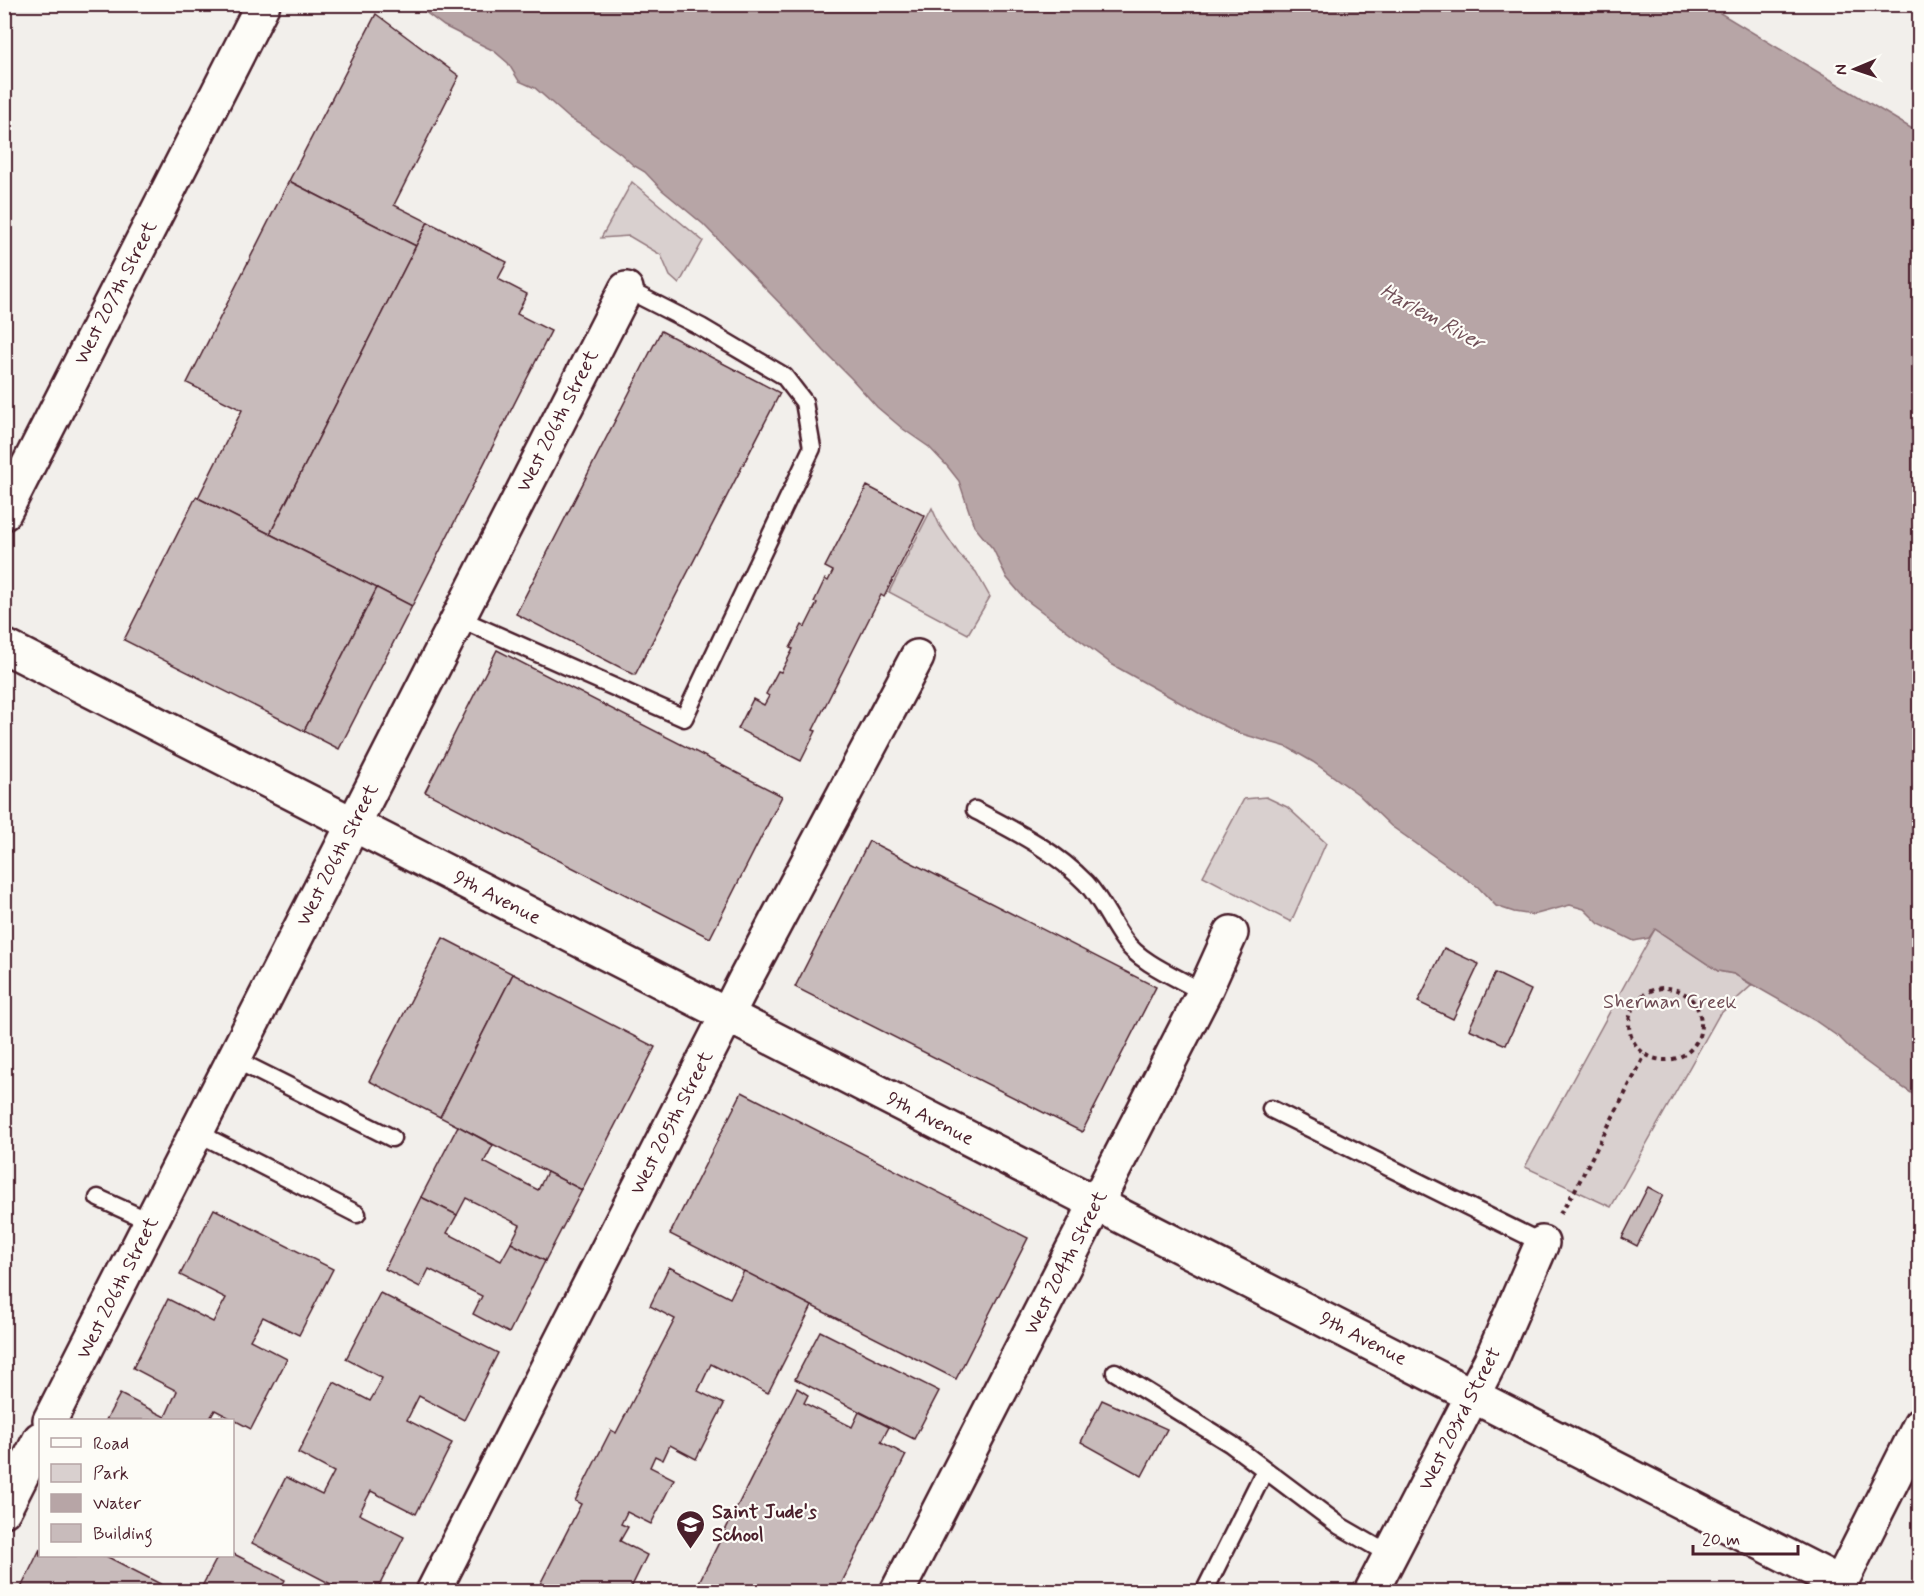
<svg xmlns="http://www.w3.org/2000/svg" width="1924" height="1596" font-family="Mynerve,sans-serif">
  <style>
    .green { fill: #d9d0cf; stroke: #92787d; stroke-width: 1.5 }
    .water { fill: #b7a5a6; stroke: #8b6f75; stroke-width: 1.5 }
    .building { fill: #c8bbbb; stroke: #4a1f2b; stroke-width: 1.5 }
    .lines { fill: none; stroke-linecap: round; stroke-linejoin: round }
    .service-casing { stroke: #4a1f2b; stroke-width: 21 }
    .minor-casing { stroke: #4a1f2b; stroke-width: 38 }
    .tertiary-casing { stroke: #4a1f2b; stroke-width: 38 }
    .primary-casing { stroke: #4a1f2b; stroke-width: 38 }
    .path { stroke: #4a1f2b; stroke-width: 4; stroke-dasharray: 4.5 4.5; stroke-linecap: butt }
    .service { stroke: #fdfcf7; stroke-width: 16 }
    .minor { stroke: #fdfcf7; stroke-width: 33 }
    .tertiary { stroke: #fdfcf7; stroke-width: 33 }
    .primary { stroke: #fdfcf7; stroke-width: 33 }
    .labels { text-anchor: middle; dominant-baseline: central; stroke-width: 4.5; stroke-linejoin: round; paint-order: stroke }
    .street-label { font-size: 20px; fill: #4a1f2b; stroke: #fdfcf7 }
    .park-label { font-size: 20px; fill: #6e4b54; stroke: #fdfcf7 }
    .poi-label { font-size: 20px; font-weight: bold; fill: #4a1f2b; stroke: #fdfcf7; text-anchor: start }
    .water-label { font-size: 21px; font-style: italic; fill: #704e56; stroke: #fdfcf7 }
  </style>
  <rect width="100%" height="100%" fill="#f2efeb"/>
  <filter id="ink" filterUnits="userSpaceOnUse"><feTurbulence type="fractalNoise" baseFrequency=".0167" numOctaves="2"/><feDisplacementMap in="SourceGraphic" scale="12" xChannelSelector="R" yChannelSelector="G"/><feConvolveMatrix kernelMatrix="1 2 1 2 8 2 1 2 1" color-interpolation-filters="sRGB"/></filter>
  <g filter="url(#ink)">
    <g class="green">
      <path d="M632,182L703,241L679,284L670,276L661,255L629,236L601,238Z"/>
      <path d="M932,508L940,526L959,554L976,572L990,597L968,634L889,592Z"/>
      <path d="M1266,797L1287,807L1326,843L1291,922L1203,876L1244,799Z"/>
      <path d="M1655,929L1718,971L1734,974L1752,985L1719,1015L1611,1207L1525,1167Z"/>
    </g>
    <path class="water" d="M416,5H1707L1919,133V1098L1888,1078L1858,1056L1840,1038L1814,1020L1734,974L1718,971L1655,929L1649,938L1634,941L1599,924L1584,909L1570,905L1533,915L1514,912L1496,906L1478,887L1391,826L1358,794L1313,762L1287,747L1239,733L1204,716L1113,665L1025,599L1007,578L993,549L974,526L959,481L948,467L929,447L903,429L877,407L851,378L824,351L798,322L703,224L662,190L645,172L633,165L621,154L584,127L569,118L535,88L519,81L508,63L494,51L444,26Z"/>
    <g class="building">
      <path d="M376,14L459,76L394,205L428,222L416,246L289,181Z"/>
      <path d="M289,181L416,246L270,534L198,498L242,410L187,383Z"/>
      <path d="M428,222L507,262L498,279L527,294L517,314L551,331L412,606L270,534Z"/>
      <path d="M661,331L780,393L635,675L516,614Z"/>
      <path d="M867,486L925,516L884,597L881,595L813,730L816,731L801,761L738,729L753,699L764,705L769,696L766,694L778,671L781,672L793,649L790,648L802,625L805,627L817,603L814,602L825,579L828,581L833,571L825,567Z"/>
      <path d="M196,497L377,588L304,731L124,640Z"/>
      <path d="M377,588L412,606L339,749L304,731Z"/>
      <path d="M497,650L782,796L710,938L425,792Z"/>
      <path d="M869,841L1156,987L1082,1132L795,987Z"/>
      <path d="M443,938L513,974L440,1117L369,1081Z"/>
      <path d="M1444,948L1479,964L1453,1019L1418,1002Z"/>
      <path d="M1495,973L1531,990L1506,1045L1469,1029Z"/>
      <path d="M513,974L655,1047L582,1190L440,1117Z"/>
      <path d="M742,1092L1028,1238L956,1379L670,1234Z"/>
      <path d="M458,1126L493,1145L484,1162L538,1190L547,1172L582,1190L545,1261L511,1243L520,1225L466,1198L457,1215L421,1197Z"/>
      <path d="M1648,1187L1663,1195L1637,1246L1622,1238Z"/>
      <path d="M421,1197L457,1215L447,1233L501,1261L511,1243L545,1261L509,1333L473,1314L482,1296L429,1269L420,1287L385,1269Z"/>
      <path d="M214,1209L333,1269L299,1335L263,1317L250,1340L287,1359L251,1429L215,1410L209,1420H106L120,1394L165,1417L177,1391L133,1368L168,1299L213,1322L226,1298L180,1275Z"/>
      <path d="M669,1267L730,1298L744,1271L812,1306L768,1393L711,1364L698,1391L724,1404L696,1459L670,1445L663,1460L655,1456L650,1467L674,1479L651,1524L627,1512L621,1524L628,1527L620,1541L647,1555L629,1592H536L581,1504L575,1501L611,1430L616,1433L675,1319L650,1306Z"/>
      <path d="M380,1293L498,1353L464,1420L419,1396L407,1420L452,1443L416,1514L371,1491L359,1514L404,1537L376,1592H346L252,1543L286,1477L322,1495L334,1472L298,1453L334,1382L370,1401L378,1387L382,1378L346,1359Z"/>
      <path d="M820,1331L939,1391L914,1439L795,1379Z"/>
      <path d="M797,1388L808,1395L804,1403L852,1427L859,1412L889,1427L881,1442L906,1455L837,1592H694Z"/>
      <path d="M1102,1400L1167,1429L1142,1476L1081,1442Z"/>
      <path d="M40,1549V1556H106L176,1592H19Z"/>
      <path d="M232,1553L285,1580L279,1592H199L218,1556H232Z"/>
    </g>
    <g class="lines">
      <defs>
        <g id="service">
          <path d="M458,618L684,718L812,448L804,402L784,376L701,327L626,289"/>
          <path d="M975,810C1015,831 1054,850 1086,883C1102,900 1110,921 1124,940C1141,964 1179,978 1204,993"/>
          <path d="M234,1059L392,1138"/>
          <path d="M1271,1109L1542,1243"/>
          <path d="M196,1132L357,1214"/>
          <path d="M98,1198L151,1222"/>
          <path d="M1115,1372L1231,1444L1340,1526L1390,1555"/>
          <path d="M1204,1592L1265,1470"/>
        </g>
        <g id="minor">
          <path d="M1096,1204L1204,993L1231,933"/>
          <path d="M50,1420L626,289"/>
          <path d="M4,1510L40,1439"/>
          <path d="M433,1592L747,976L917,657"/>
          <path d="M1371,1592L1492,1358L1542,1243"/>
          <path d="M1836,1592L1920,1425"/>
        </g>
        <g id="tertiary">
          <path d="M4,646L1840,1583"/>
          <path d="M897,1592L1096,1204"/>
        </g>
        <path id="primary" d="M4,513L263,4"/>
      </defs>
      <use href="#service" class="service-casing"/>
      <use href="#minor" class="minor-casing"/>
      <use href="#tertiary" class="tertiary-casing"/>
      <use href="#primary" class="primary-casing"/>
      <g class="path">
        <circle cx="1665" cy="1024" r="36"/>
        <path d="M1560,1214L1575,1190L1645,1055"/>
      </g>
      <use href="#service" class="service"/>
      <use href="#minor" class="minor"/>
      <use href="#tertiary" class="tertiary"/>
      <use href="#primary" class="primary"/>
    </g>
  </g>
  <defs>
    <symbol id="school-pin" viewBox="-11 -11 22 30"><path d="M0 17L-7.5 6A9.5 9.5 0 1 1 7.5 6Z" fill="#4a1f2b" stroke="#fdfcf7"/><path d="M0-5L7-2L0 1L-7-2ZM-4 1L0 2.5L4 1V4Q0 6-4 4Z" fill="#fff"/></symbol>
  </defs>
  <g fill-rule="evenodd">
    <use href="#school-pin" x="674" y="1508" width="33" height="45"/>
  </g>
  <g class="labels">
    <g class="street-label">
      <text transform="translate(116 293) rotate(-63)">West 207th Street</text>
      <text transform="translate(558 421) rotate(-63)">West 206th Street</text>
      <text transform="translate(338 855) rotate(-63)">West 206th Street</text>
      <text transform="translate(497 898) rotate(27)">9th Avenue</text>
      <text transform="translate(930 1119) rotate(27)">9th Avenue</text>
      <text transform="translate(672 1123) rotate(-63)">West 205th Street</text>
      <text transform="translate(1066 1263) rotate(-63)">West 204th Street</text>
      <text transform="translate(118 1288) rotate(-63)">West 206th Street</text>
      <text transform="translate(1363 1339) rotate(27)">9th Avenue</text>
      <text transform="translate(1460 1419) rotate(-63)">West 203rd Street</text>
    </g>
    <g class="park-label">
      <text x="1670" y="1002">Sherman Creek</text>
    </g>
    <g class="poi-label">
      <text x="712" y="1512">Saint Jude's<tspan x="712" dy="23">School</tspan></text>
    </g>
    <g class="water-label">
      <text transform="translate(1432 317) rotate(29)">Harlem River</text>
    </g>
  </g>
  <rect width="1924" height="1596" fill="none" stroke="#fdfcf7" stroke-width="24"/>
  <rect x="12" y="12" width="1900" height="1572" fill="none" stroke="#4a1f2b" stroke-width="2" filter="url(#ink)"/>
  <rect x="39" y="1419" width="195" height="138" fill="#fdfcf7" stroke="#b5a4a5" stroke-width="1.5"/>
  <rect x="51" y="1438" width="30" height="9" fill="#fdfcf7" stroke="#b5a4a5" stroke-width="1.5"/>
  <text x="93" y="1449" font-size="18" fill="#4a1f2b">Road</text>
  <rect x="51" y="1464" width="30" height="18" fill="#d9d0cf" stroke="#b5a4a5" stroke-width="1.5"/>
  <text x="93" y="1479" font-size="18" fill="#4a1f2b">Park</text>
  <rect x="51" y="1494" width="30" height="18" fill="#b7a5a6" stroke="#b5a4a5" stroke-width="1.5"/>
  <text x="93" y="1509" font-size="18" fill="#4a1f2b">Water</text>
  <rect x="51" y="1524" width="30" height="18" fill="#c8bbbb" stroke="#b5a4a5" stroke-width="1.5"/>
  <text x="93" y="1539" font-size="18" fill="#4a1f2b">Building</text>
  <g transform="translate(1855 69) rotate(268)" stroke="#fdfcf7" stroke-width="4.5" paint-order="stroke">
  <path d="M0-4.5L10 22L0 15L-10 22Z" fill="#4a1f2b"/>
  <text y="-9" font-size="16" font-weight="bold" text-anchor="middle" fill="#4a1f2b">N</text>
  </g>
  <path d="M1693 1545v9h105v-9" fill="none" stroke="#4a1f2b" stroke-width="3"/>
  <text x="1702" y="1545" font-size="18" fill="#4a1f2b" stroke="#fdfcf7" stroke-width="4.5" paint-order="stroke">20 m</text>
</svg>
